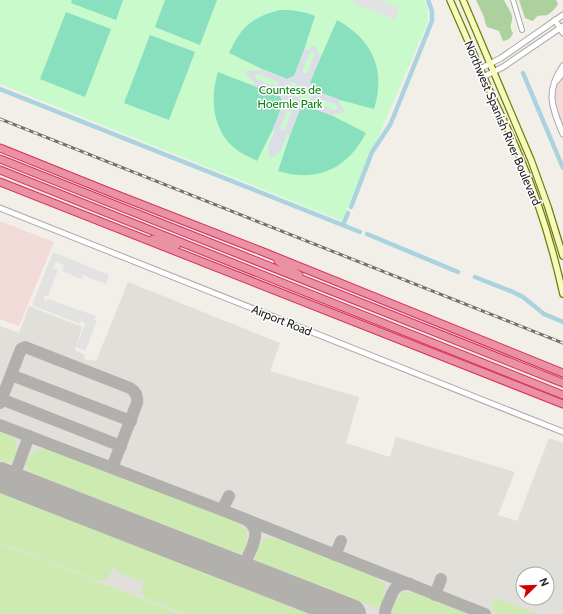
<svg xmlns="http://www.w3.org/2000/svg" width="563" height="614" font-family="Cabin,sans-serif">
  <style>
    .commercial { fill: #f2dad9 }
    .airport { fill: #e1dfda; fill-rule: evenodd }
    .grass { fill: #cdebb0 }
    .forest { fill: #add19e }
    .park { fill: #c8facc }
    .pitch { fill: #88e0be }
    .parking { fill: #e2e2e2 }
    .plaza { fill: #dddde8; fill-rule: evenodd }
    .lines { fill: none; stroke-linecap: round; stroke-linejoin: round }
    .canal { stroke: #aad3df; stroke-width: 4.5 }
    .taxiway { stroke: #b1b0ac; stroke-width: 12 }
    .runway { stroke: #b1b0ac; stroke-width: 30 }
    .minor-casing { stroke: #a9a9a9; stroke-width: 6 }
    .tertiary-casing { stroke: #a9a9a9; stroke-width: 7 }
    .secondary-casing { stroke: #707d05; stroke-width: 8 }
    .motorway-casing { stroke: #dc2a67; stroke-width: 9 }
    .minor { stroke: #fff; stroke-width: 4 }
    .tertiary { stroke: #fff; stroke-width: 5 }
    .secondary { stroke: #f7fabf; stroke-width: 5.5 }
    .motorway { stroke: #e892a2; stroke-width: 7 }
    .rail-casing { stroke: #707070; stroke-width: 3 }
    .rail { stroke: #fff; stroke-width: 1.5; stroke-dasharray: 4.5; stroke-linecap: butt }
    .labels { text-anchor: middle; dominant-baseline: central; stroke-width: 3; stroke-linejoin: round; paint-order: stroke }
    .park-label { font-size: 12px; fill: #0c8416; stroke: #fff }
    .street-label { font-size: 12px; fill: #222; stroke: #fff }
  </style>
  <rect width="100%" height="100%" fill="#f2efe9"/>
  <g class="commercial">
    <path d="M563,73V134L555,114L554,84Z"/>
    <path d="M0,221L54,242L19,326L0,319Z"/>
  </g>
  <path class="airport" d="M128,282L280,343L270,371L359,397L346,443L390,457L396,437L515,472L498,515L517,521L549,438L563,443V614H181L0,543V326L19,333L29,306L82,327L75,350L85,355L84,359L87,360L89,361L90,359L96,361ZM523,574H547V598H523Z"/>
  <g class="grass">
    <path d="M0,430C5,432 10,434 14,438C19,446 20,465 6,462C4,462 2,461 0,460Z"/>
    <path d="M40,449H49L120,474L233,520L247,530L246,547L240,554L32,473L25,466C27,457 32,453 40,449Z"/>
    <path d="M0,493L310,614H185L145,598C139,592 143,586 145,579L140,581L137,580L118,572L116,570L114,565C110,573 109,582 97,580L0,542Z"/>
    <path d="M265,538L282,540L315,551L347,564L372,575L385,584L384,600L378,608L255,560L256,550Z"/>
    <path d="M0,543L181,614H0Z"/>
    <path d="M403,592L419,593L476,614H393L394,604Z"/>
    <path d="M495,598L537,614H499C489,610 492,607 495,598Z"/>
  </g>
  <g class="forest">
    <path d="M476,0H504C506,5 511,11 512,16C513,23 508,26 513,33C511,38 509,40 503,41L499,31L487,27L485,22L484,17Z"/>
    <path d="M519,0H556L558,4C557,6 551,13 549,14C543,18 539,12 534,20L532,21L525,18Z"/>
  </g>
  <path class="park" d="M0,0H424L427,6L428,22L342,221L0,84Z"/>
  <g class="pitch">
    <path d="M72,0H123L116,20L71,3Z"/>
    <path d="M165,0H217L200,45L155,27Z"/>
    <path d="M280,10C293,10 303,11 315,16L304,50L294,76L287,79L260,68L229,53C241,27 252,17 280,10Z"/>
    <path d="M66,12L111,29L85,97L40,79Z"/>
    <path d="M337,20C373,40 386,70 374,109L340,100L314,90L310,82Z"/>
    <path d="M150,35L195,52L169,120L124,103Z"/>
    <path d="M218,72L280,96L284,103L273,129L257,161C249,157 240,153 233,147C212,128 210,97 218,72Z"/>
    <path d="M307,106L333,116L366,133C347,169 317,183 278,171L290,135L300,109Z"/>
  </g>
  <g class="parking">
    <path d="M355,0H380L399,8L396,20L353,3Z"/>
    <path d="M53,252L109,275L106,284L83,275L81,279L62,271L64,265L55,262L53,268L58,270L48,296L44,295V298L45,300L47,301L48,299L96,316L94,320L97,321L85,351L76,347L84,327H86L85,324L83,322L81,321L80,324L32,305Z"/>
  </g>
  <path class="plaza" d="M315,45L319,55L321,56L310,82L314,90L340,100L339,103L346,112L334,114L333,116L307,106L300,109L290,135H287L280,152L270,159L268,147L275,131L273,129L283,103L280,96L254,86L255,83L243,71H260V68L287,79L294,76L304,50H307ZM312,51L315,52V54L307,74H306L303,73L302,72L310,52ZM258,74L278,82L279,84L276,87L256,79L255,77L256,75ZM291,82L297,84V86L299,87V85L303,86L302,88L306,90L305,92L312,95L310,101L299,97L298,98L292,95V94L288,92L287,94L282,92L284,87L289,89L290,87L289,86ZM317,98L337,105L338,107L336,110H335L315,103L314,101L315,99ZM287,111H288L291,112V113L284,131L280,129Z"/>
  <g class="lines">
    <g class="canal">
      <path d="M523,73L563,168"/>
      <path d="M0,89L360,232"/>
      <path d="M351,207L372,152L390,125L395,113L432,21V11L428,0"/>
      <path d="M343,225L348,213"/>
      <path d="M367,234L458,272"/>
      <path d="M475,277L513,292L523,297L544,314L563,322"/>
    </g>
    <g class="taxiway">
      <path d="M11,375L131,421"/>
      <path d="M1,399L121,446"/>
      <path d="M0,403L21,349L25,347L130,388C136,392 138,397 137,403L112,468"/>
      <path d="M0,425L222,510L485,614"/>
      <path d="M12,482L29,436"/>
      <path d="M222,510L229,496"/>
      <path d="M335,555L341,541"/>
      <path d="M247,559C246,566 248,571 253,576"/>
      <path d="M230,567C234,567 239,566 242,564C248,560 257,538 255,531C254,526 251,523 247,520"/>
      <path d="M435,595L441,579"/>
      <path d="M385,614C385,610 387,605 389,601C393,590 396,583 410,584"/>
    </g>
    <path class="runway" d="M0,477L351,614"/>
    <defs>
      <path id="minor" d="M513,0L522,30"/>
      <g id="tertiary">
        <path d="M555,20L563,33"/>
        <path d="M563,66C545,92 552,107 563,134"/>
        <path d="M480,69L501,58L563,15"/>
        <path d="M483,77L503,67L563,26"/>
        <path d="M556,81L563,73"/>
        <path d="M0,208L563,432"/>
      </g>
      <g id="secondary">
        <path d="M450,0C463,30 476,59 489,89C498,109 508,129 517,150C537,196 552,244 563,294"/>
        <path d="M463,0L531,160L548,207L563,256"/>
      </g>
      <g id="motorway">
        <path d="M0,148L107,191L261,251L563,373"/>
        <path d="M0,159L563,383"/>
        <path d="M0,170L563,395"/>
        <path d="M0,182L563,404"/>
        <path d="M153,239L177,245"/>
        <path d="M278,261L299,275"/>
      </g>
    </defs>
    <use href="#minor" class="minor-casing"/>
    <use href="#tertiary" class="tertiary-casing"/>
    <use href="#secondary" class="secondary-casing"/>
    <use href="#motorway" class="motorway-casing"/>
    <use href="#minor" class="minor"/>
    <use href="#tertiary" class="tertiary"/>
    <use href="#secondary" class="secondary"/>
    <use href="#motorway" class="motorway"/>
    <defs>
      <path id="rail" d="M0,119L563,343"/>
    </defs>
    <use href="#rail" class="rail-casing"/>
    <use href="#rail" class="rail"/>
  </g>
  <g class="labels">
    <g class="park-label">
      <text x="290" y="89">Countess de<tspan x="290" dy="14">Hoernle Park</tspan></text>
    </g>
    <g class="street-label">
      <text transform="translate(503 123) rotate(67)">Northwest Spanish River Boulevard</text>
      <text transform="translate(282 320) rotate(22)">Airport Road</text>
    </g>
  </g>
  <g transform="translate(535 586) rotate(67)"><circle r="19" fill="#ffffff" stroke="#a7a7a7"/>
  <path d="M0-3L7 15L0 10L-7 15Z" fill="#d40000"/>
  <text y="-6" font-size="11" font-weight="bold" text-anchor="middle" fill="#222222">N</text>
  </g>
</svg>
